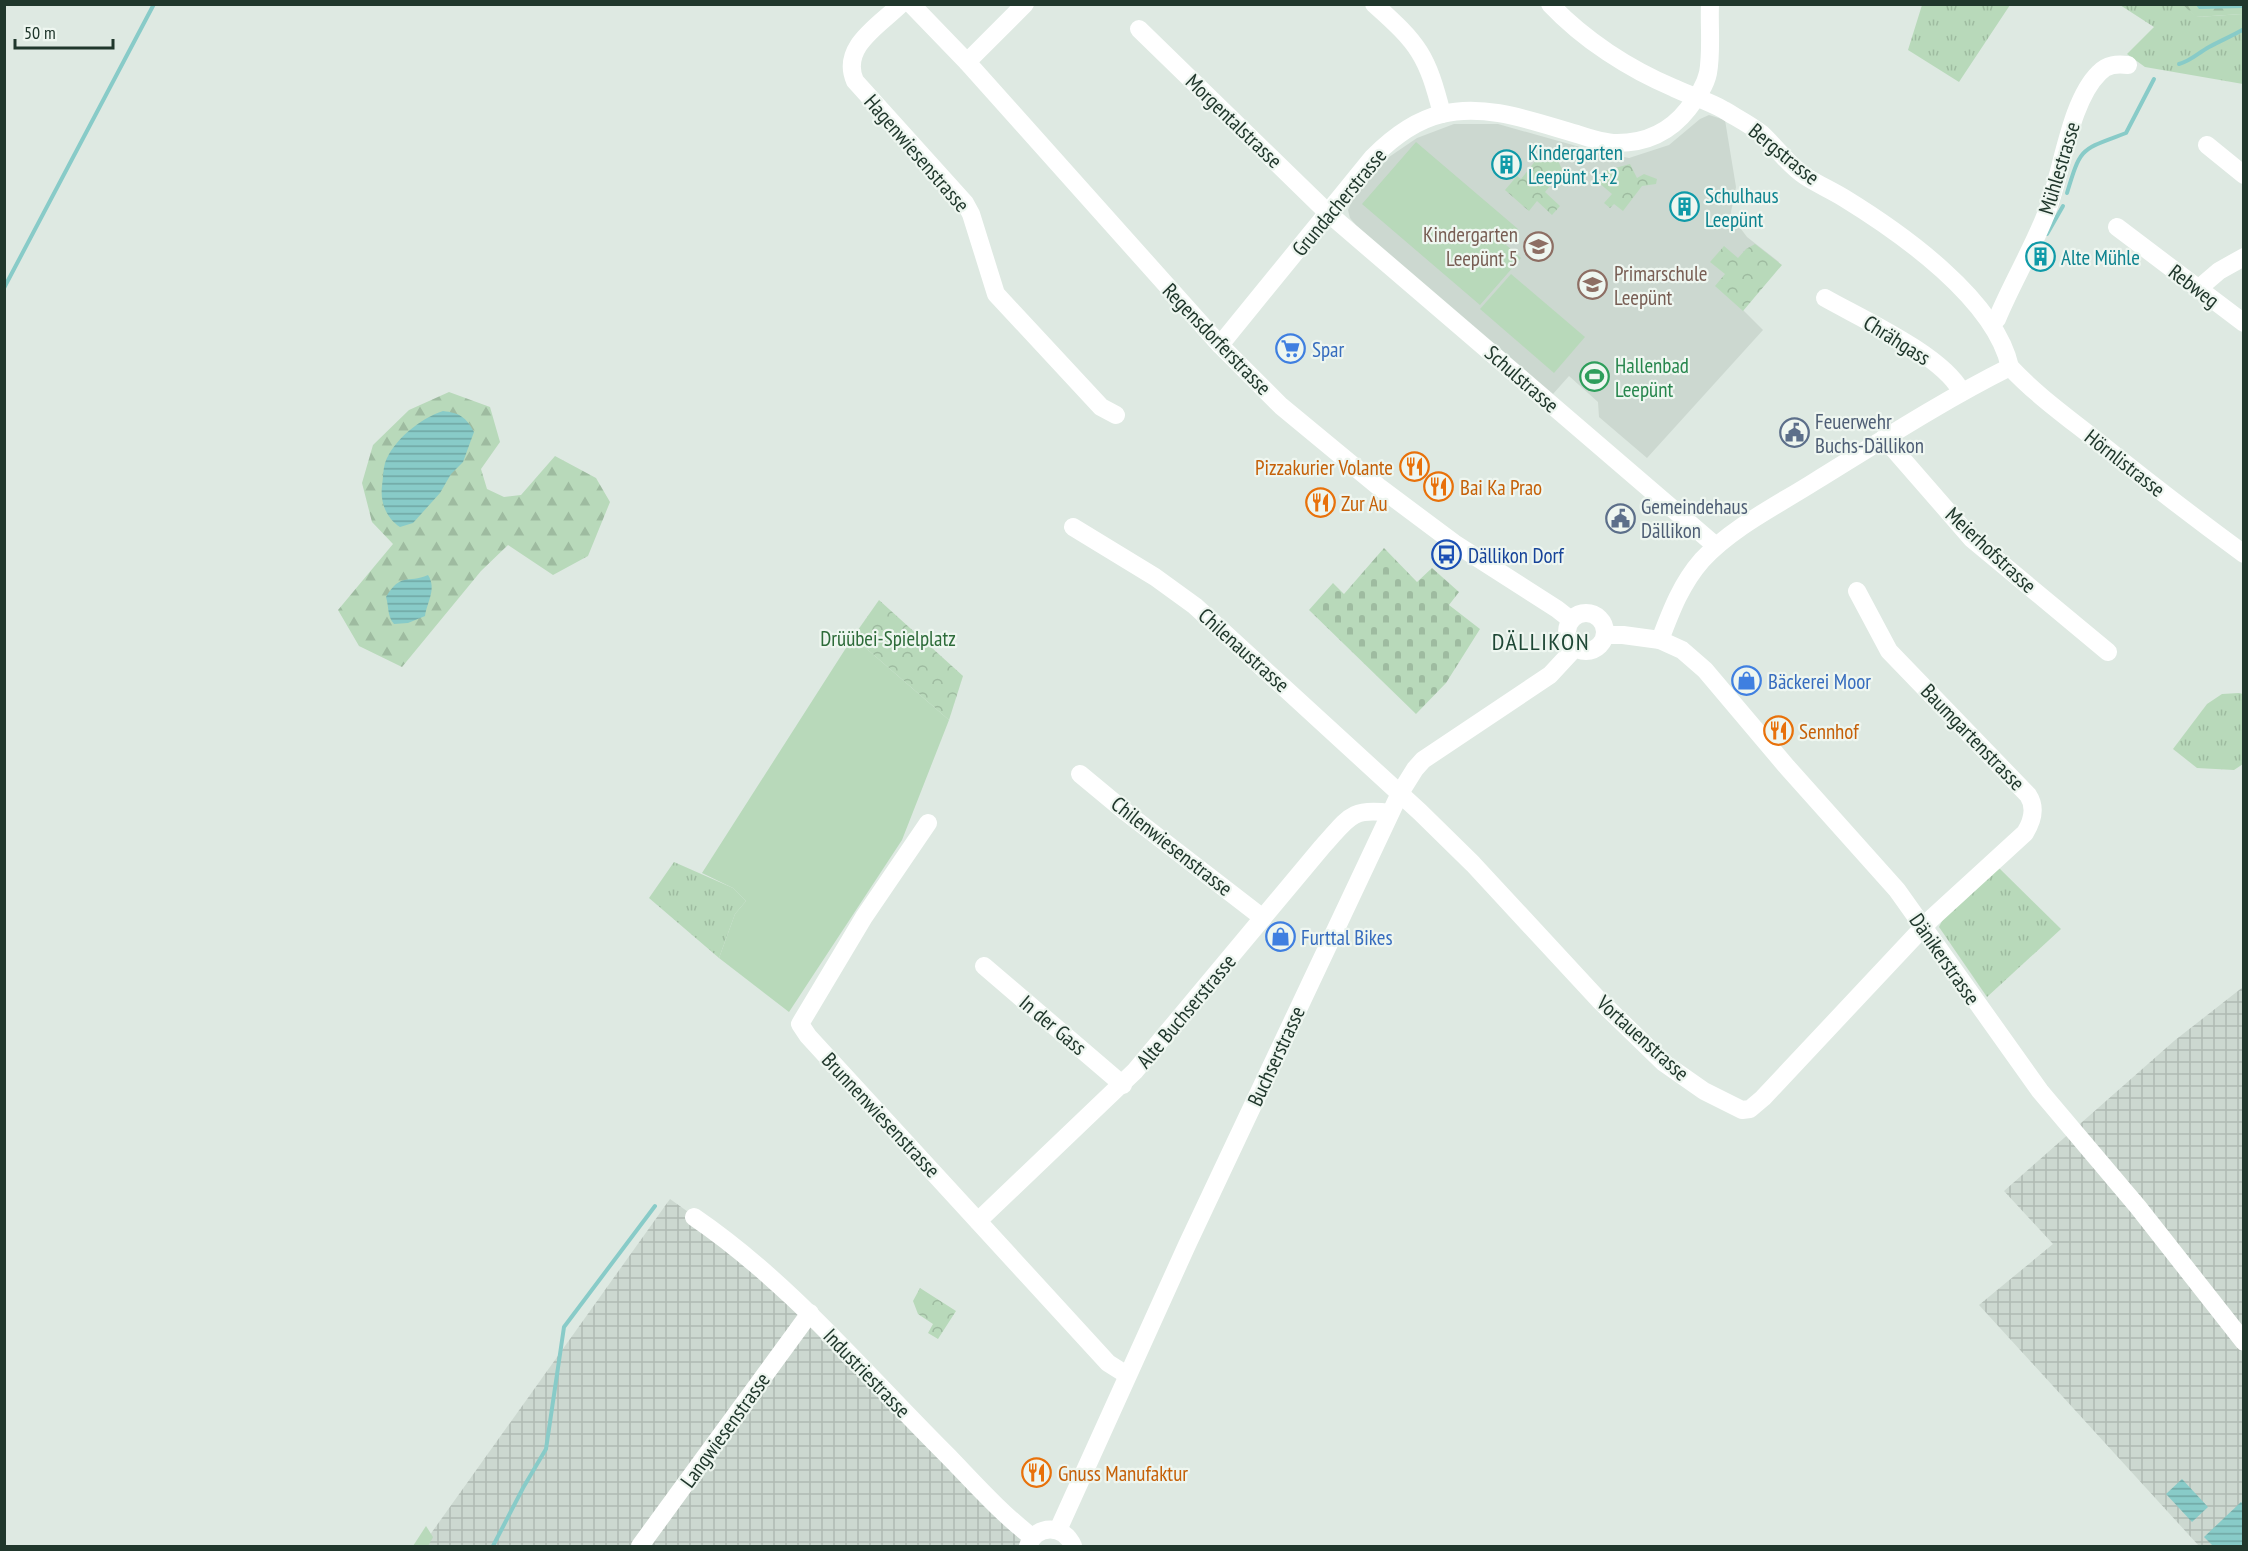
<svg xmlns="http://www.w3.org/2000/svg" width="2248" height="1551" font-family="'PT Sans Narrow',sans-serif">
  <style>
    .built { fill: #ccd8d0 }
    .industrial { fill: url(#industrial-grid) }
    .grass { fill: url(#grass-tufts) }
    .forest { fill: url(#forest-firs) }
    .cemetery { fill: url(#cemetery-stones) }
    .park { fill: url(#park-crowns) }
    .garden { fill: #b8d9ba }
    .water { fill: url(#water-rules) }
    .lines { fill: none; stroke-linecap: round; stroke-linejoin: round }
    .stream { stroke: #88cbc8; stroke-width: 4 }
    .minor { stroke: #fff; stroke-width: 18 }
    .labels { text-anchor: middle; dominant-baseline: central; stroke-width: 4.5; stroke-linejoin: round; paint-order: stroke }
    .street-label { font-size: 21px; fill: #20372c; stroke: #eef6f0 }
    .culture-label { font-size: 21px; fill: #0d838f; stroke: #eef6f0; text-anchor: start }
    .education-label { font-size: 21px; fill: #785e54; stroke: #eef6f0; text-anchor: end }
    .shop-label { font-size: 21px; fill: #366cbe; stroke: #eef6f0; text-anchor: start }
    .leisure-label { font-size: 21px; fill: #27864d; stroke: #eef6f0; text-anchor: start }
    .service-label { font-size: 21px; fill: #4e5e75; stroke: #eef6f0; text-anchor: start }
    .food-label { font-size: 21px; fill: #c56008; stroke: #eef6f0; text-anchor: start }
    .transit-label { font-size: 21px; fill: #164399; stroke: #eef6f0; text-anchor: start }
    .park-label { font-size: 21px; fill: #2d6b39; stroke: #eef6f0 }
    .quarter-label { font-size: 24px; letter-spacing: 1.5px; fill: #1e4735; stroke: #eef6f0 }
  </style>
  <defs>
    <pattern id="industrial-grid" width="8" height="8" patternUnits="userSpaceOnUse" patternTransform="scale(1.5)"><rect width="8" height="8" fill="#ccd8d0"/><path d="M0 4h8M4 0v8" fill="none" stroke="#afbab3"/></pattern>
    <pattern id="grass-tufts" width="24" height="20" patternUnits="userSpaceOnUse" patternTransform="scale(1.5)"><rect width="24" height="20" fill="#b8d9ba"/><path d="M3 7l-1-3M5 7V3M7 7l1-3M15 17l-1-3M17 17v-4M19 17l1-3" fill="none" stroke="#9ebba0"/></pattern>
    <pattern id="forest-firs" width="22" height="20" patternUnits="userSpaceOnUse" patternTransform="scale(1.5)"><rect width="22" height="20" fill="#b8d9ba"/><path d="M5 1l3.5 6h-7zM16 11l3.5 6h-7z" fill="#9ebba0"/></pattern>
    <pattern id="cemetery-stones" width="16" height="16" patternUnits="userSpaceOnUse" patternTransform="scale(1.5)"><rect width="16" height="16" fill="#b8d9ba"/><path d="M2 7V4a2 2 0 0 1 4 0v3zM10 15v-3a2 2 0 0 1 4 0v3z" fill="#9ebba0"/></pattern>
    <pattern id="park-crowns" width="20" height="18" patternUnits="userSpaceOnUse" patternTransform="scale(1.5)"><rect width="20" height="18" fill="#b8d9ba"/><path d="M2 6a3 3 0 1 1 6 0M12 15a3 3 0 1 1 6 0" fill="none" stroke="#9ebba0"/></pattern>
    <pattern id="water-rules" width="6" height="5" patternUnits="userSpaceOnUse" patternTransform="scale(1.5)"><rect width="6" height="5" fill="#88cbc8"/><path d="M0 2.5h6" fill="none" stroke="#6fa6a3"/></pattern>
  </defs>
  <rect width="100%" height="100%" fill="#dee9e2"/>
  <path class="built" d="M1709,115L1725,120L1736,187L1731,212L1732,217L1747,237L1779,262L1741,308L1763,330L1647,458L1599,417L1598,402L1569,376L1553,394L1356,225L1350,218L1348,210L1353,199L1389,157L1417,138L1454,124H1498L1594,151L1629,158L1669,145L1700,119Z"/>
  <g class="industrial">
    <path d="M2243,987V1546H2199L1979,1305L2053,1244L2004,1191L2174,1041Z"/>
    <path d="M670,1199L726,1239L1036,1546H422Z"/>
  </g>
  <g class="grass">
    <path d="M1922,5V4L2010,5L1959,82L1908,50Z"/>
    <path d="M2120,5H2183L2197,17L2242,14L2243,84L2145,67L2127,54L2154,27Z"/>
    <path d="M2239,693L2243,694V764L2234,770L2197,768L2173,749L2207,704L2222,694Z"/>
    <path d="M674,862L733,888L746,901L735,914L719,958L649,898Z"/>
    <path d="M1997,866L2061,929L1987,997L1939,927L1945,915Z"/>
  </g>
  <g class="forest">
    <path d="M2183,5H2243V17L2242,14L2196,17Z"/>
    <path d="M449,392L490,407L500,442L481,469L487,489L504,497L521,495L555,456L596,478L610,502L588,556L553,575L508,545L481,571L402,667L359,646L338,610L393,544L372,522L362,483L373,445L409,410Z"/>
    <path d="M426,1526L433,1537L428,1546H413Z"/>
  </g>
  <path class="cemetery" d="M1384,548L1417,582L1432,568L1459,592L1449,605L1480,629L1446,683L1416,714L1309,610L1333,583L1344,594Z"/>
  <g class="park">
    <path d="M1554,153L1563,171L1545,192L1560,206L1552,215L1537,201L1529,211L1505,190L1517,176L1521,179L1540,155Z"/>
    <path d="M1630,164L1637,178L1644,174L1657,179L1656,184L1642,186L1623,211L1614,204L1610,208L1604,203L1612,194L1598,182L1604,171Z"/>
    <path d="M1755,244L1782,265L1743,311L1715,286L1725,274L1710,262L1724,246L1738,258L1746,249Z"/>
    <path d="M879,600L963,676L949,720L853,637Z"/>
    <path d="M920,1288L956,1311L938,1339L928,1333L933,1324L918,1314L913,1301Z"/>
  </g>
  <g class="garden">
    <path d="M1416,142L1518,229L1505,244L1521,258L1480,305L1362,204Z"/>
    <path d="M1511,274L1585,337L1554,373L1480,309Z"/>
    <path d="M853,637L949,720L902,840L789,1012L719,958L735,914L746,901L733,888L702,873Z"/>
  </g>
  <g class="water">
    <path d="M2196,5H2243V8L2199,9Z"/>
    <path d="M443,411C460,413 466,417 474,432L463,462L451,474L440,493L413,523L400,527C386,518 380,502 382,486C383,479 383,470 385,463C393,440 421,418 443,411Z"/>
    <path d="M428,575C437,589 427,602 425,616L408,623L394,624C387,616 389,606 386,597C401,572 407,584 428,575Z"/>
    <path d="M2182,1479L2208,1507L2192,1522L2166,1494Z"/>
    <path d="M2241,1502L2243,1504V1546H2213L2204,1537Z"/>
  </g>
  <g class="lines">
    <g class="stream">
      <path d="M2179,64C2191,61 2198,53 2209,47C2220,41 2232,36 2244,29"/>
      <path d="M2067,193C2081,146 2081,150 2126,133L2154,79"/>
      <path d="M2047,234L2063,206"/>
      <path d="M4,288L154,4"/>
      <path d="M493,1546L523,1488L546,1449L564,1327L655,1206"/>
    </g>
    <g class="minor">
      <path d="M901,4C880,25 840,47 855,81L965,203L971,214L996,294L1101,407L1116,415"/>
      <path d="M911,4L967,62L1220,345L1281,406L1379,487L1454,543L1557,609L1571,620"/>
      <path d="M1374,4C1419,44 1427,55 1442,114"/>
      <path d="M1550,4C1584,40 1629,69 1674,88C1691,96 1708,101 1724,110C1737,118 1751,125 1762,134C1777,148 1788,165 1805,176C1817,184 1831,190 1844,198C1901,233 1995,299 2010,367"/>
      <path d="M1139,29L1328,213L1716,546"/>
      <path d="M967,62L1025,4"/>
      <path d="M2207,145L2244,175"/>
      <path d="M2117,227L2244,323"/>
      <path d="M2198,289L2219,271L2244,257"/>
      <path d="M1825,298C1862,319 1942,355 1961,391"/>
      <path d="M1992,324L1997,319C2012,283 2032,250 2046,214C2062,175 2069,102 2099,73C2107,64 2117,64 2128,65"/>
      <path d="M1220,345L1373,157C1392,138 1416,120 1442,114C1487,103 1534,122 1577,134C1589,138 1604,143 1617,143C1646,143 1670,132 1688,109C1696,98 1705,87 1708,73C1712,51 1709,27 1710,4"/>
      <path d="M2010,367C2037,396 2070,419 2101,444C2148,482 2195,518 2244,554"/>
      <path d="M1884,438L1972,539L2108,652"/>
      <path d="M1073,527L1155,577L1195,606L1420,812L1473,864L1599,1000L1664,1063L1704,1091L1742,1110L1750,1109L1763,1098L1931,919L2025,833C2033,820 2036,807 2028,795L1889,651L1857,591"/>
      <circle cx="1586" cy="632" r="19"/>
      <path d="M1605,635H1623L1660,640L1682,650L1705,670L1787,767L1897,890L2040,1091L2138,1207L2244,1342"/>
      <path d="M1660,640C1671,611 1681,584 1702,560C1733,527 1776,506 1814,482C1879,442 1942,401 2010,367"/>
      <path d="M1080,774L1127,813L1263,918"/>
      <path d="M928,823L864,917L800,1024L808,1036L1108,1363L1127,1375"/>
      <path d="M984,966L1123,1085"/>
      <path d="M694,1217C792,1284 866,1375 950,1458C976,1485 1002,1514 1032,1537"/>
      <path d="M978,1221L1135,1071L1322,847C1348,819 1350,807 1390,813"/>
      <path d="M1058,1530L1187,1245L1400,793L1415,769L1423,760L1550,675L1575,648"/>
      <path d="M640,1546L810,1313"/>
      <path d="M1028,1546C1036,1524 1064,1524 1073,1546"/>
    </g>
  </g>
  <defs>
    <symbol id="building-ring" viewBox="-11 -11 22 22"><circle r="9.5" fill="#eef6f0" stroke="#0f9aa8" stroke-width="1.5"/><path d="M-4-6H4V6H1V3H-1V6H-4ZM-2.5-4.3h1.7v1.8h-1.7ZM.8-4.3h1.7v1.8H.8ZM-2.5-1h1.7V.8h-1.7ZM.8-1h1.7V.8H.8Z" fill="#0f9aa8"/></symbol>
    <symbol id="school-ring" viewBox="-11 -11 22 22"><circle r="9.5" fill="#eef6f0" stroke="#8d6e63" stroke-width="1.5"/><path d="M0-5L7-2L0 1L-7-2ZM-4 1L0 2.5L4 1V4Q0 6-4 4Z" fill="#8d6e63"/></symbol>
    <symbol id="supermarket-ring" viewBox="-11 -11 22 22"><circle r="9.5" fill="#eef6f0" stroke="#3f7fe0" stroke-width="1.5"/><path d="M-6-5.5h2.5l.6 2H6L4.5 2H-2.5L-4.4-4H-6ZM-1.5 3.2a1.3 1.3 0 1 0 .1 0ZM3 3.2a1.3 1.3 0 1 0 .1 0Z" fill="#3f7fe0"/></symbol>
    <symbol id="stadium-ring" viewBox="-11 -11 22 22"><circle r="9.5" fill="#eef6f0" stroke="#2e9e5b" stroke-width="1.5"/><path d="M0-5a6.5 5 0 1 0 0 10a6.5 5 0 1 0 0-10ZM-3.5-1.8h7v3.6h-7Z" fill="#2e9e5b"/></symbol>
    <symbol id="civic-ring" viewBox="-11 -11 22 22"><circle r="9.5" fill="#eef6f0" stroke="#5c6f8a" stroke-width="1.5"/><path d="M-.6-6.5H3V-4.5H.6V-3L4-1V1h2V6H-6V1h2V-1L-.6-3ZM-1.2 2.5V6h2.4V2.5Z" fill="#5c6f8a"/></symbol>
    <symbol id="restaurant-ring" viewBox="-11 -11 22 22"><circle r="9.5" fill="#eef6f0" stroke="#e8710a" stroke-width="1.5"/><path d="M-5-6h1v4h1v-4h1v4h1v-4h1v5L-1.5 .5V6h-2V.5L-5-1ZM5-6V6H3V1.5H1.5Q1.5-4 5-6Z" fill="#e8710a"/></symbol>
    <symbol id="bus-ring" viewBox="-11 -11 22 22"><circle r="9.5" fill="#eef6f0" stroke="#1a4fb4" stroke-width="1.5"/><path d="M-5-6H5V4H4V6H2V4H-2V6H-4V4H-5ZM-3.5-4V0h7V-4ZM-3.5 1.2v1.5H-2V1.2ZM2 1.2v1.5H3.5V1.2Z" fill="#1a4fb4"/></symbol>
    <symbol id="shop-ring" viewBox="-11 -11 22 22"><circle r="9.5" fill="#eef6f0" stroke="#3f7fe0" stroke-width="1.5"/><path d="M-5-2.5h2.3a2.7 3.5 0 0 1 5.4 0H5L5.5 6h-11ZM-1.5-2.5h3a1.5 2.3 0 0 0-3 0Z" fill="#3f7fe0"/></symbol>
  </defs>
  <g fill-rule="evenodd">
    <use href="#building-ring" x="1490" y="148" width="33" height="33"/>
    <use href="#building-ring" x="1668" y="190" width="33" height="33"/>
    <use href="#school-ring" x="1522" y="230" width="33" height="33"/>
    <use href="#building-ring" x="2024" y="240" width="33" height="33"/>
    <use href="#school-ring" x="1576" y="268" width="33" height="33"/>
    <use href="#supermarket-ring" x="1274" y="332" width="33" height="33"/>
    <use href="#stadium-ring" x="1578" y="360" width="33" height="33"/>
    <use href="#civic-ring" x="1778" y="416" width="33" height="33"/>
    <use href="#restaurant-ring" x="1398" y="450" width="33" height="33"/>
    <use href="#restaurant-ring" x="1422" y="470" width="33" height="33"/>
    <use href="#restaurant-ring" x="1304" y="486" width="33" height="33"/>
    <use href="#civic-ring" x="1604" y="502" width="33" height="33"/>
    <use href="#bus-ring" x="1430" y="538" width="33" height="33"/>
    <use href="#shop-ring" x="1730" y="664" width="33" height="33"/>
    <use href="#restaurant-ring" x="1762" y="714" width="33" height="33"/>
    <use href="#shop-ring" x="1264" y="920" width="33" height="33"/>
    <use href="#restaurant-ring" x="1020" y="1456" width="33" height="33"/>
  </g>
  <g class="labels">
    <g class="street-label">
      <text transform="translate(1234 121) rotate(44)">Morgentalstrasse</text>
      <text transform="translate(917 153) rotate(49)">Hagenwiesenstrasse</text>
      <text transform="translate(1784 154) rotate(39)">Bergstrasse</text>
      <text transform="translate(2059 168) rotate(-73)">Mühlestrasse</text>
      <text transform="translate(1339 202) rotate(-50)">Grundacherstrasse</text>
      <text transform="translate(2194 286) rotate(37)">Rebweg</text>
      <text transform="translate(1217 339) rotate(46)">Regensdorferstrasse</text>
      <text transform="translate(1897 340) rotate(32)">Chrähgass</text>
      <text transform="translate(1522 379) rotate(41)">Schulstrasse</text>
      <text transform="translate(2125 463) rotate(38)">Hörnlistrasse</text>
      <text transform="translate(1991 550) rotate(43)">Meierhofstrasse</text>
      <text transform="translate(1244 650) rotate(42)">Chilenaustrasse</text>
      <text transform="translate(1973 737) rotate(46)">Baumgartenstrasse</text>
      <text transform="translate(1172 846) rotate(38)">Chilenwiesenstrasse</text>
      <text transform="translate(1945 959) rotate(55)">Dänikerstrasse</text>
      <text transform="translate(1186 1011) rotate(-50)">Alte Buchserstrasse</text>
      <text transform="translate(1053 1025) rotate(40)">In der Gass</text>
      <text transform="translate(1643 1038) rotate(42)">Vortauenstrasse</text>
      <text transform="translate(1276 1056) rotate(-65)">Buchserstrasse</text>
      <text transform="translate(881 1115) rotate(47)">Brunnenwiesenstrasse</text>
      <text transform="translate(867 1373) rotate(46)">Industriestrasse</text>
      <text transform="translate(725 1430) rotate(-54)">Langwiesenstrasse</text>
    </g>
    <g class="culture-label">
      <text x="1528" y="152">Kindergarten<tspan x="1528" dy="24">Leepünt 1+2</tspan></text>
      <text x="1705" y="195">Schulhaus<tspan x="1705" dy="24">Leepünt</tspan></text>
      <text x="2061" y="257">Alte Mühle</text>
    </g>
    <g class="education-label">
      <text x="1518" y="234">Kindergarten<tspan x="1518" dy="24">Leepünt 5</tspan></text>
      <text x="1614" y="273" text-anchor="start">Primarschule<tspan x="1614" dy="24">Leepünt</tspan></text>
    </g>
    <g class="shop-label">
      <text x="1312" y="349">Spar</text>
      <text x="1768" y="681">Bäckerei Moor</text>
      <text x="1301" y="937">Furttal Bikes</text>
    </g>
    <g class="leisure-label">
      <text x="1615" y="365">Hallenbad<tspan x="1615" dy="24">Leepünt</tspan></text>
    </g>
    <g class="service-label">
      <text x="1815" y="421">Feuerwehr<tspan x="1815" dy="24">Buchs-Dällikon</tspan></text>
      <text x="1641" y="506">Gemeindehaus<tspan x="1641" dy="24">Dällikon</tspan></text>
    </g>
    <g class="food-label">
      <text x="1393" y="467" text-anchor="end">Pizzakurier Volante</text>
      <text x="1460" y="487">Bai Ka Prao</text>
      <text x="1341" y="503">Zur Au</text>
      <text x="1799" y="731">Sennhof</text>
      <text x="1058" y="1473">Gnuss Manufaktur</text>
    </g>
    <g class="transit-label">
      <text x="1468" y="555">Dällikon Dorf</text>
    </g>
    <g class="park-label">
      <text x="888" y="638">Drüübei-Spielplatz</text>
    </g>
    <g class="quarter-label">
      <text x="1541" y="641">DÄLLIKON</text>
    </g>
  </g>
  <rect width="2248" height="1551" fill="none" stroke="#20372c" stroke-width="12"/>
  <path d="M15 39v9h98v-9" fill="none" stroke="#20372c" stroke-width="3"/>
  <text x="24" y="39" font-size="18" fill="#20372c" stroke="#eef6f0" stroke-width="4.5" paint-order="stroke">50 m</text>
</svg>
